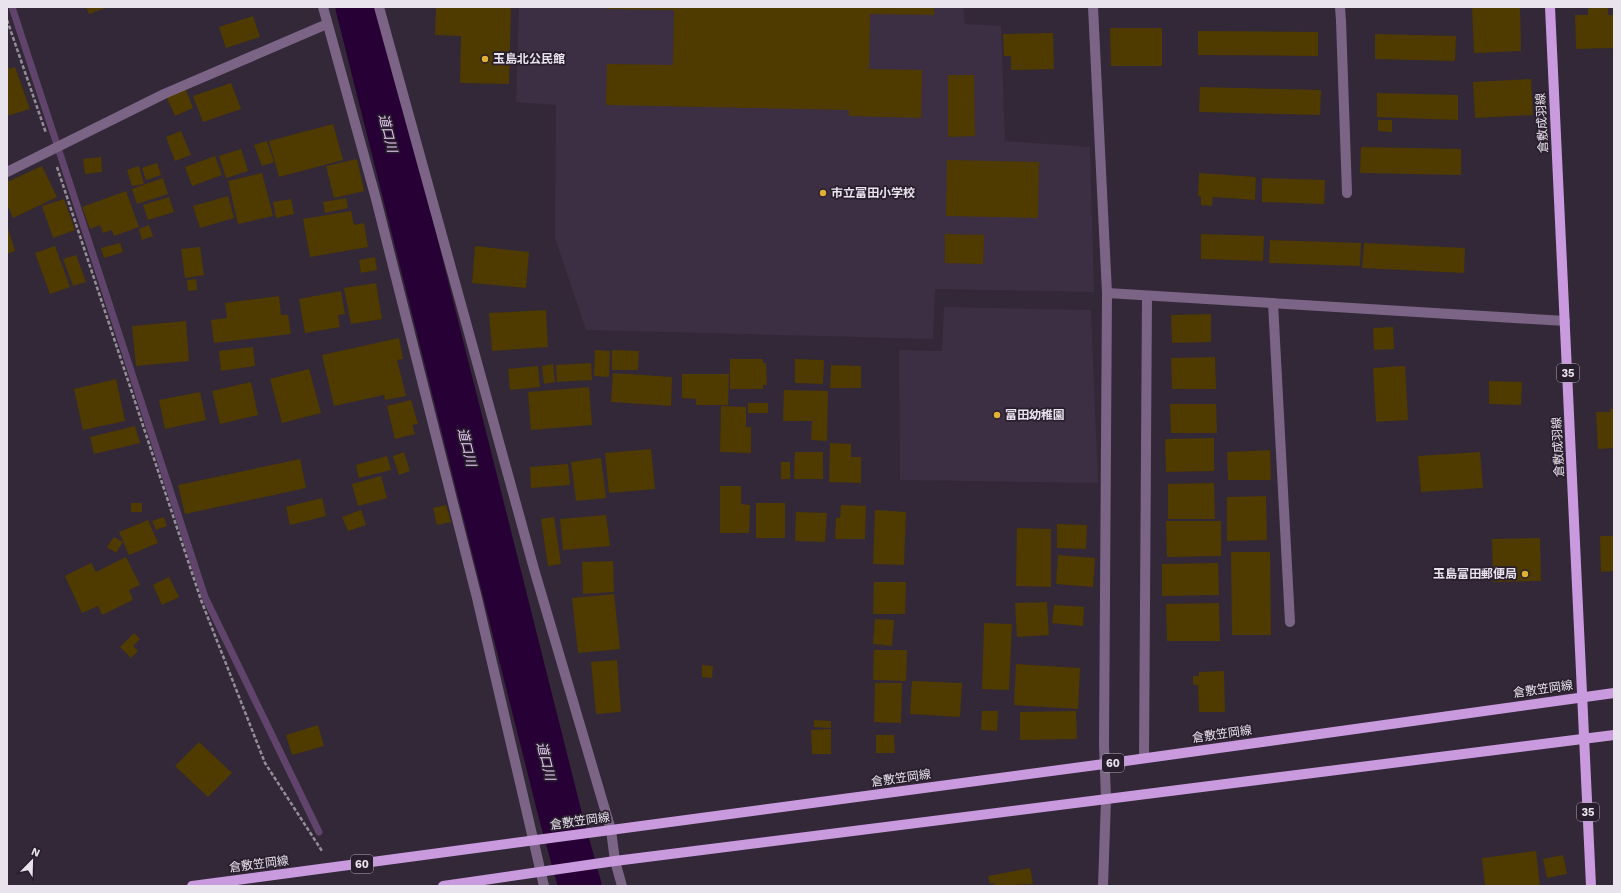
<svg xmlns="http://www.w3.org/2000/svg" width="1621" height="893" font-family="'Work Sans','Noto Sans JP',sans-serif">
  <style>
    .built { fill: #3d2f43 }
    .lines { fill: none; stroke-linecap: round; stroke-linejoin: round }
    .stream { stroke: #61446c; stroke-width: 7 }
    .river { stroke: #270035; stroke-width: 43 }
    .building { fill: #4f3a00 }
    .path { stroke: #958d99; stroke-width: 2.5; stroke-dasharray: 4 2; stroke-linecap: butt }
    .service { stroke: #7b6485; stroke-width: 10 }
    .minor { stroke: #7b6485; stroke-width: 10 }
    .primary { stroke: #c99ade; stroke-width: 10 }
    .poi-dot { fill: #e0b034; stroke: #281e2d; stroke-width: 1.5 }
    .labels { text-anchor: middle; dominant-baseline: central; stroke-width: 3.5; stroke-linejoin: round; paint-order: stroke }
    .shield { fill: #281e2d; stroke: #afa8b3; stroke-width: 1 }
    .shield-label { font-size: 11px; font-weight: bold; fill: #e9e3ed }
    .poi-label { font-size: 12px; font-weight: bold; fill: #e9e3ed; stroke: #281e2d; text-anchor: start }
    .street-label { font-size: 12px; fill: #e9e3ed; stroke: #281e2d }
    .water-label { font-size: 13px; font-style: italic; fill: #e9cdf6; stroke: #281e2d }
  </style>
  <rect width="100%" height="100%" fill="#322837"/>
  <g class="built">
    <path d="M519,7H963L965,24L1001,26L1005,141L1090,147L1094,292L935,289L933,339L586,330L555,238L556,105L516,102Z"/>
    <path d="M944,307L1091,310L1098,483L900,480L899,350L942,351Z"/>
  </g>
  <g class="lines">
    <path class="stream" d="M12,7L205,597L319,832"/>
    <path class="river" d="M357,7L560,814L580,886"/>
  </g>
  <g class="building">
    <path d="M86,7H108L89,14Z"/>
    <path d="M436,7H511L509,84L460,83L461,36L435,35Z"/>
    <path d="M607,7H934V15L870,14L869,69L922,70L921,118L849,116V110L606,105L607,64L673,65L674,10L607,9Z"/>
    <path d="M1472,7H1520L1521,51L1474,53Z"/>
    <path d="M1588,7H1608V15H1614V48L1576,49L1575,15H1588Z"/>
    <path d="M253,16L260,37L226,48L219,27Z"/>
    <path d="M1110,28H1162V66H1111Z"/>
    <path d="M1198,31L1318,32V56L1198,55Z"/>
    <path d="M1053,33L1054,69L1011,70V56H1004L1003,34Z"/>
    <path d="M1375,34L1456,36L1455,61L1375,59Z"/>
    <path d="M7,63L9,69L15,67L30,109L7,116Z"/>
    <path d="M948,75H974L975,136L948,137Z"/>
    <path d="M1531,79L1533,115L1475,118L1473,82Z"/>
    <path d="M231,83L241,109L203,122L193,96Z"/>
    <path d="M1200,87L1321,90L1320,115L1199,112Z"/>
    <path d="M185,88L193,108L175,116L166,96Z"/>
    <path d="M1377,93L1458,95V120L1377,117Z"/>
    <path d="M1378,120H1392V132L1378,131Z"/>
    <path d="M333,124L343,160L279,177L269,141Z"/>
    <path d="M181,131L191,155L175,161L166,137Z"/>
    <path d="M267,141L274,162L262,166L254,145Z"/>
    <path d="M1361,147L1461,149V175L1360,173Z"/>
    <path d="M241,149L248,171L226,178L219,156Z"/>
    <path d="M215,156L222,175L192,186L185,167Z"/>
    <path d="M101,157L102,172L85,174L83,159Z"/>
    <path d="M357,159L364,191L334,198L326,166Z"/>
    <path d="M947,160L1039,162L1038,218L946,216Z"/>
    <path d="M157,163L161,175L146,180L142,168Z"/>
    <path d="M42,166L57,197L13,218L7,204V182Z"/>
    <path d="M139,166L144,184L132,186L127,170Z"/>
    <path d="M262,173L273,216L238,224L228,181Z"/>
    <path d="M1199,173L1256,177L1255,200L1213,197L1212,206L1201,205V196H1198Z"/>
    <path d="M163,178L168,194L137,204L132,189Z"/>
    <path d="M1262,178L1325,180L1324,204L1262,202Z"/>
    <path d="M126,191L139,227L114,236L112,230L103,233L100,225L90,229L82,207Z"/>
    <path d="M228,196L234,218L200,228L193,206Z"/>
    <path d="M169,197L174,212L148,220L143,205Z"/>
    <path d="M346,198L348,208L325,213L323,202Z"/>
    <path d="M64,199L75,230L53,238L42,206Z"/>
    <path d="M291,199L294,214L276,218L273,202Z"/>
    <path d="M351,211L354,225L364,223L368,247L310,257L303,219Z"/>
    <path d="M7,225L15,251L7,254Z"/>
    <path d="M149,225L153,236L142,240L139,229Z"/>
    <path d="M945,234L984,235L983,264L945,263Z"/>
    <path d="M1201,234L1264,236L1263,261L1201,259Z"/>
    <path d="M1270,240L1361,243L1360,266L1269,263Z"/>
    <path d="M120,243L123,252L104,258L101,248Z"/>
    <path d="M1364,243L1465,248L1464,273L1362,268Z"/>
    <path d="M55,246L70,287L50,294L35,253Z"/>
    <path d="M475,246L529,252L526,288L472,283Z"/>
    <path d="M200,247L204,275L185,278L181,249Z"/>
    <path d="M76,255L86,282L73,286L63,259Z"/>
    <path d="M375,257L377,270L361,273L359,260Z"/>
    <path d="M196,279L197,290L188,291L187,280Z"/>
    <path d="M376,283L382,319L351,324L344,288Z"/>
    <path d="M341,291L345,314L338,315L340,327L305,333L299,299Z"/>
    <path d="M279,296L281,315H288L291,334L214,343L211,320L227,318L225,303Z"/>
    <path d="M546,310L548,347L492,351L489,313Z"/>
    <path d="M1211,314V342L1172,343L1171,315Z"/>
    <path d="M186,321L189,361L136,366L132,326Z"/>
    <path d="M1393,327L1394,349L1374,350L1373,328Z"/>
    <path d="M399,338L403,359L397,360L406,396L385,400L384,395L334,406L322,355Z"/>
    <path d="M253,347L255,366L221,371L219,351Z"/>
    <path d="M595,350L610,351L609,377L594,376Z"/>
    <path d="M612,350L639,351L638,370H612Z"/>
    <path d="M1215,357L1216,389H1172L1171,358Z"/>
    <path d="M730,359H763V363H766L767,385H763V389H730Z"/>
    <path d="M795,359L824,360L823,384L795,383Z"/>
    <path d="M591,363L592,380L557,382L556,365Z"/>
    <path d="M553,364L555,382L544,384L542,366Z"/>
    <path d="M831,365L861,366V388H830Z"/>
    <path d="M538,366L540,387L510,390L508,369Z"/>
    <path d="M1405,366L1408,420L1376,422L1373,368Z"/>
    <path d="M309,369L321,413L282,423L270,379Z"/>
    <path d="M613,373L672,377L671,406L611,402Z"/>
    <path d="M682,374H729L728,405H696V399L682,398Z"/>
    <path d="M116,379L125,421L83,430L74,389Z"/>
    <path d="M1489,381L1522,382L1521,405L1489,404Z"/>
    <path d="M251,382L258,415L220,424L212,391Z"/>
    <path d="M589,387L592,425L531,430L528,392Z"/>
    <path d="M784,390L828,391L827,441L811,440L812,421H783Z"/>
    <path d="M200,392L206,420L165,429L159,400Z"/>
    <path d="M411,400L418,424L412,425L415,434L395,439L387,406Z"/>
    <rect x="748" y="403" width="20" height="10"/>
    <path d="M1170,404H1216L1217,433H1171Z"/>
    <path d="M721,406L746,407V427H751V453L720,452Z"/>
    <path d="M1610,409H1614V448L1598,449L1596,412H1610Z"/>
    <path d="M135,426L140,443L94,454L90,437Z"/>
    <path d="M1214,438V471L1166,472L1165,439Z"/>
    <path d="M830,443L851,444V457H861V483L829,482Z"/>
    <path d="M651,449L655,489L609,493L605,453Z"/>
    <path d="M1270,450L1271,480H1228L1227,452Z"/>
    <path d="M404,452L410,471L399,475L393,456Z"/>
    <path d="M795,452H823V479H794Z"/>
    <path d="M1480,452L1483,488L1421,492L1418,456Z"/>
    <path d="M387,456L391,470L359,478L356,465Z"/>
    <path d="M601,458L606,498L576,501L571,462Z"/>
    <path d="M300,459L306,488L185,514L178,485Z"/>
    <rect x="781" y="462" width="9" height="17"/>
    <path d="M568,464L570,485L531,488L530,467Z"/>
    <path d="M381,476L387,498L358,506L352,484Z"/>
    <path d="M1214,483L1215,519H1168V484Z"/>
    <path d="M720,486H741V504L750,505L749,533H720Z"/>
    <path d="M1266,496L1267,540L1227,541V497Z"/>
    <path d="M322,498L326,516L290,525L286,507Z"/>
    <rect x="131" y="503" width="11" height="9"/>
    <rect x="756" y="503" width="29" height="35"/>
    <path d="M446,505L451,522L437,525L433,508Z"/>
    <path d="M841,505L866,506L865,539H835L836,518H840Z"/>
    <path d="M361,510L366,525L348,531L342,517Z"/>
    <path d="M875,510L906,512L904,565L873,564Z"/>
    <path d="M796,512L827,513L825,542L795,541Z"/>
    <path d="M606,515L610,546L563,550L560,519Z"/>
    <path d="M164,517L167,526L156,530L152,521Z"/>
    <path d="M554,517L561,564L548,566L541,519Z"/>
    <path d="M148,520L158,543L129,555L119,532Z"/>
    <path d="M1166,521H1221V556L1167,557Z"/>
    <path d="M1057,524L1087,525L1086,549L1057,548Z"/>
    <path d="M1017,528L1051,529V587L1016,586Z"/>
    <path d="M1600,536H1614V571L1601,572Z"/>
    <path d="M114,537L123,542L116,553L107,547Z"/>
    <path d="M1540,538L1541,581L1493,582L1492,539Z"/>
    <path d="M1231,552H1270L1271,635H1232Z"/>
    <path d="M1058,555L1095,558L1093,587L1056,584Z"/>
    <path d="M126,557L140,585L129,590L133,600L102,615L98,606L82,613L65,576L91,563L96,572Z"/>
    <path d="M613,561L614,592L583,594L582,562Z"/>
    <path d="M1218,563L1219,595L1162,596V564Z"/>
    <path d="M169,577L179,597L162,605L153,585Z"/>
    <path d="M874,582H906L905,614H873Z"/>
    <path d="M614,594L620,649L578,653L572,598Z"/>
    <path d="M1047,602L1049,635L1017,637L1015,603Z"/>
    <path d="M1219,603L1220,641H1167L1166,604Z"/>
    <path d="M1054,605L1084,607L1083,626L1052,623Z"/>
    <path d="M875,619L894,620L892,646L873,644Z"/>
    <path d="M984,623L1012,624L1009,690L982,689Z"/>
    <path d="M134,633L140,639L133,646L138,651L131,658L120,647Z"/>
    <path d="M874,650H907L906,681L873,680Z"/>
    <path d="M617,660L621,712L596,714L591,662Z"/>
    <path d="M1016,664L1080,668L1078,709L1014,705Z"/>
    <path d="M702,665L713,666L712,678L702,677Z"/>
    <path d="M1224,671L1225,712H1199L1198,685H1193V676H1199V672Z"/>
    <path d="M912,681L962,683L960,717L910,714Z"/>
    <path d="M875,683H902L901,723L874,722Z"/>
    <path d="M982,711H998L997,731L981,730Z"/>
    <path d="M1076,711L1077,739L1020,740V712Z"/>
    <path d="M814,720L831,721V728L814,727Z"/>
    <path d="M318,725L324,746L292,755L286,735Z"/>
    <path d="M831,729V754H812L811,730Z"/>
    <path d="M876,735H894L895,753H876Z"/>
    <path d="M199,742L232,773L208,797L175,766Z"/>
    <path d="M1536,851L1540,886H1485L1482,858Z"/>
    <path d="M1563,855L1567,874L1547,878L1543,859Z"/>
    <path d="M1030,868L1033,884L994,886V883L990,884L988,876Z"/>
  </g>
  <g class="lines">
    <g class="path">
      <path d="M7,20L46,133"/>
      <path d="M57,167L201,600L265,763L322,851"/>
    </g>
    <path class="service" d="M1341,21L1347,193"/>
    <g class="minor">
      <path d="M323,7L376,199L477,598L544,886"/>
      <path d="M379,7L534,569L611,830L615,861L622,886"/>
      <path d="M1093,7L1107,293L1104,745L1106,799L1103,886"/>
      <path d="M1340,7L1341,21"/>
      <path d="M7,172L164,94L327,24"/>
      <path d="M1107,293L1565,321"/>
      <path d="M1273,303L1290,622"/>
      <path d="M1144,758L1147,296"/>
    </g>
    <g class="primary">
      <path d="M1550,7L1591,886"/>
      <path d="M192,886L1104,764L1614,693"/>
      <path d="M443,886L615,861L1614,735"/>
    </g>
  </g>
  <g class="poi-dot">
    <circle cx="485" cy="59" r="4"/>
    <circle cx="823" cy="193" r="4"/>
    <circle cx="997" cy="415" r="4"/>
    <circle cx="1525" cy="574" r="4"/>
  </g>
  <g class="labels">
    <g class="shield">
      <rect x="1557" y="364" width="22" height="18" rx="3"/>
      <rect x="1102" y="754" width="22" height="18" rx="3"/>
      <rect x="1577" y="803" width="22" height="18" rx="3"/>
      <rect x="351" y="855" width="22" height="18" rx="3"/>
    </g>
    <g class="shield-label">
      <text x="1568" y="373">35</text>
      <text x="1113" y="763">60</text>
      <text x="1588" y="812">35</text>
      <text x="362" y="864">60</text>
    </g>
    <g class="poi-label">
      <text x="493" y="59">玉島北公民館</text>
      <text x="831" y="193">市立富田小学校</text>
      <text x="1005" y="415">富田幼稚園</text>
      <text x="1517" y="574" text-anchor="end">玉島富田郵便局</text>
    </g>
    <g class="street-label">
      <text transform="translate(1542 123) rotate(-93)">倉敷成羽線</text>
      <text transform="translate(1558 447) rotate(-93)">倉敷成羽線</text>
      <text transform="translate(1543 689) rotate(-8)">倉敷笠岡線</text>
      <text transform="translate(1222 734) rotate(-8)">倉敷笠岡線</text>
      <text transform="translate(901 778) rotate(-8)">倉敷笠岡線</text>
      <text transform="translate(580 821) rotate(-8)">倉敷笠岡線</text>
      <text transform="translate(259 864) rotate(-7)">倉敷笠岡線</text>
    </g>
    <g class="water-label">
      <text transform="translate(388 133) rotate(76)">道口川</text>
      <text transform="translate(467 447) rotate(76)">道口川</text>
      <text transform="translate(546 761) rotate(76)">道口川</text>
    </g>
  </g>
  <rect width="1621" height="893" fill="none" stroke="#e9e3ed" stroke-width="16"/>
  <g transform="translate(32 861) rotate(23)" stroke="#281e2d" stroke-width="3" paint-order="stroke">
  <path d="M0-3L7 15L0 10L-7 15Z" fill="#e9e3ed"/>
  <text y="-6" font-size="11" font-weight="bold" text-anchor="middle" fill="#e9e3ed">N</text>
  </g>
</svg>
